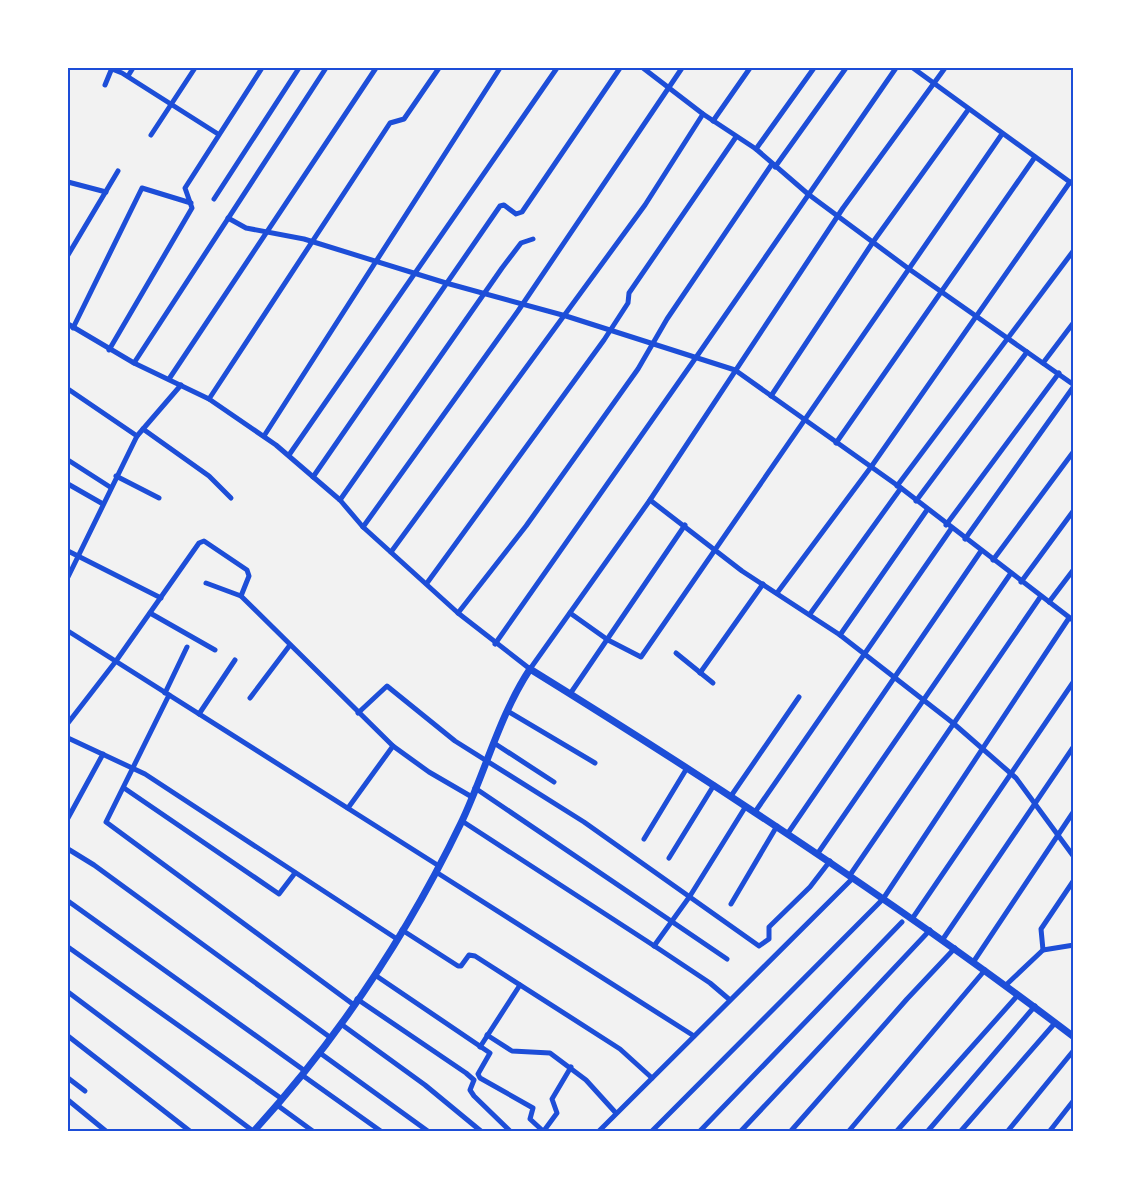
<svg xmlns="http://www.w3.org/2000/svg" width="1141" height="1199" font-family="Inter,sans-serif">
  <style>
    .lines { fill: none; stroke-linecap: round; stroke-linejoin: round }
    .minor { stroke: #1d4ed8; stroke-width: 5 }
    .tertiary { stroke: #1d4ed8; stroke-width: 7 }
    .neatline { fill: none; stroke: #1d4ed8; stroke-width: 2 }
  </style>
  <rect width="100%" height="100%" fill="#f2f2f2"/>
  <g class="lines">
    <g class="minor">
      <path d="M643,68L703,114L756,149L808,194L909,269L1074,385"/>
      <path d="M913,68L1074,185"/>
      <path d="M112,69L122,73L218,134"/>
      <path d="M128,76L133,68"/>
      <path d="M105,85L112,68"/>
      <path d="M713,121L750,68"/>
      <path d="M151,135L195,68"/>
      <path d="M756,149L814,68"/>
      <path d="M775,167L846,68"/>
      <path d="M68,182L106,192"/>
      <path d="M214,199L299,68"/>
      <path d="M228,218L246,228L304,239L446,283L566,316L735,370L901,488L1074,621"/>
      <path d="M68,255L118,171"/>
      <path d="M68,324L134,363L209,399L276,445L340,500L363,527L458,613L530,669L650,500L843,208L945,68"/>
      <path d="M73,328L142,188L191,203"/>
      <path d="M109,350L192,208L185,188L262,68"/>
      <path d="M134,363L326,68"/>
      <path d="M1043,363L1074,322"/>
      <path d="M169,379L376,68"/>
      <path d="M68,389L137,436"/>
      <path d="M771,396L873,242L968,110"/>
      <path d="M209,399L390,123L404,119L439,68"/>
      <path d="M143,429L209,476L231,498"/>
      <path d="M264,436L500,68"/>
      <path d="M836,443L1035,157"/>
      <path d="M289,455L557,68"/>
      <path d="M68,460L110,487"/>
      <path d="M116,476L159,498"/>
      <path d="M313,477L500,206L504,205L516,214L522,212L620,68"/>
      <path d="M68,484L103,504"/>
      <path d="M897,486L1074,250"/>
      <path d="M340,500L502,268L521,243L533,239"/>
      <path d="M650,500L742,571L840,635L953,723L1016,778L1074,857"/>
      <path d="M916,501L1027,352"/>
      <path d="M946,525L1059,373"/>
      <path d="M363,527L518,311L682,68"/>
      <path d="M965,539L1074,386"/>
      <path d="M68,551L161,598"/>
      <path d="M391,552L645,205L703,114"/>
      <path d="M993,560L1074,451"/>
      <path d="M68,577L137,436L181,385"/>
      <path d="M1021,582L1074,510"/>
      <path d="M206,583L241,596"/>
      <path d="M427,583L604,340L628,303L629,293L736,137"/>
      <path d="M777,593L871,467L1070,182"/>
      <path d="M1049,602L1074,569"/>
      <path d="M150,613L215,650"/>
      <path d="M458,613L526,526L638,369L667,319L772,164"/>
      <path d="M570,613L608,640L641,657L1002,134"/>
      <path d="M810,614L901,488"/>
      <path d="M68,631L439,866"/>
      <path d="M840,635L927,510"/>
      <path d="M495,644L697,356L896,68"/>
      <path d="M676,653L713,683"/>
      <path d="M700,673L763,584"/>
      <path d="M165,693L187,647"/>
      <path d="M570,694L685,525"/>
      <path d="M169,695L106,822L354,1005"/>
      <path d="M250,698L290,645"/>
      <path d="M509,712L595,763"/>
      <path d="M358,713L387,686L455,741L584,822L759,946L769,939V927L810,887L830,861"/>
      <path d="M199,714L235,660"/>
      <path d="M68,723L116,661L199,543L204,541L247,570L249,576L241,596L393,746L429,772L472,797"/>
      <path d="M68,738L145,774L397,939"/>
      <path d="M494,743L554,782"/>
      <path d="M124,788L279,894L295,873"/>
      <path d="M475,788L727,959"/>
      <path d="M731,796L799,697"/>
      <path d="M348,808L393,746"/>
      <path d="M755,812L951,529"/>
      <path d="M68,818L103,754"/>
      <path d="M462,821L659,949L710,983L730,1000"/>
      <path d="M788,833L981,551"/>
      <path d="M644,839L687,768"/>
      <path d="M68,849L94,865L331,1038"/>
      <path d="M818,853L1011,573"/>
      <path d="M669,858L714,785"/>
      <path d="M436,872L694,1036"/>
      <path d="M850,875L1041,596"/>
      <path d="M68,901L305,1071"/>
      <path d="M731,904L777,826"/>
      <path d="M912,919L1074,681"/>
      <path d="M402,930L458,966H461L469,955L475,956L620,1049L652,1078"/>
      <path d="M943,939L1074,746"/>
      <path d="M654,946L690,896L746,806"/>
      <path d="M68,947L282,1099"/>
      <path d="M1043,950L1041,929L1074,880"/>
      <path d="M974,961L1074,811"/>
      <path d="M375,975L490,1053L478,1074L480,1078L533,1108L530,1119L543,1131"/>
      <path d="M1006,985L1043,950L1074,945"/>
      <path d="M68,992L253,1131"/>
      <path d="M357,999L466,1073L474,1080L470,1090L474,1096L511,1132"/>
      <path d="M341,1024L425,1085L482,1132"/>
      <path d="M487,1035L512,1051L550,1053L586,1080L615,1112"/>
      <path d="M68,1036L191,1132"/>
      <path d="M480,1047L520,985"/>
      <path d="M320,1053L429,1132"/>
      <path d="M302,1075L382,1132"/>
      <path d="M68,1078L85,1091"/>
      <path d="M68,1100L107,1132"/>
      <path d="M277,1105L314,1132"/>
      <path d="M543,1132L557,1113L552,1099L571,1067"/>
      <path d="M598,1132L853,878"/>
      <path d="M651,1132L883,899L1069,618"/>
      <path d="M699,1132L902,922"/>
      <path d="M740,1132L930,930"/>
      <path d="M790,1132L907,999L955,948"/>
      <path d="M848,1132L985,970"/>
      <path d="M896,1132L1018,995"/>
      <path d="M927,1132L1035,1006"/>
      <path d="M960,1132L1055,1023"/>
      <path d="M1007,1132L1074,1050"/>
      <path d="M1049,1132L1074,1100"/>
    </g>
    <path class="tertiary" d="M253,1132C337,1040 407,935 461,823C485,773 499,716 530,669C716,784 899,904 1074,1037"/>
  </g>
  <rect width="1141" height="1199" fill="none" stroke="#ffffff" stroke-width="138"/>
  <rect x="69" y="69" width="1003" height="1061" class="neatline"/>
</svg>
